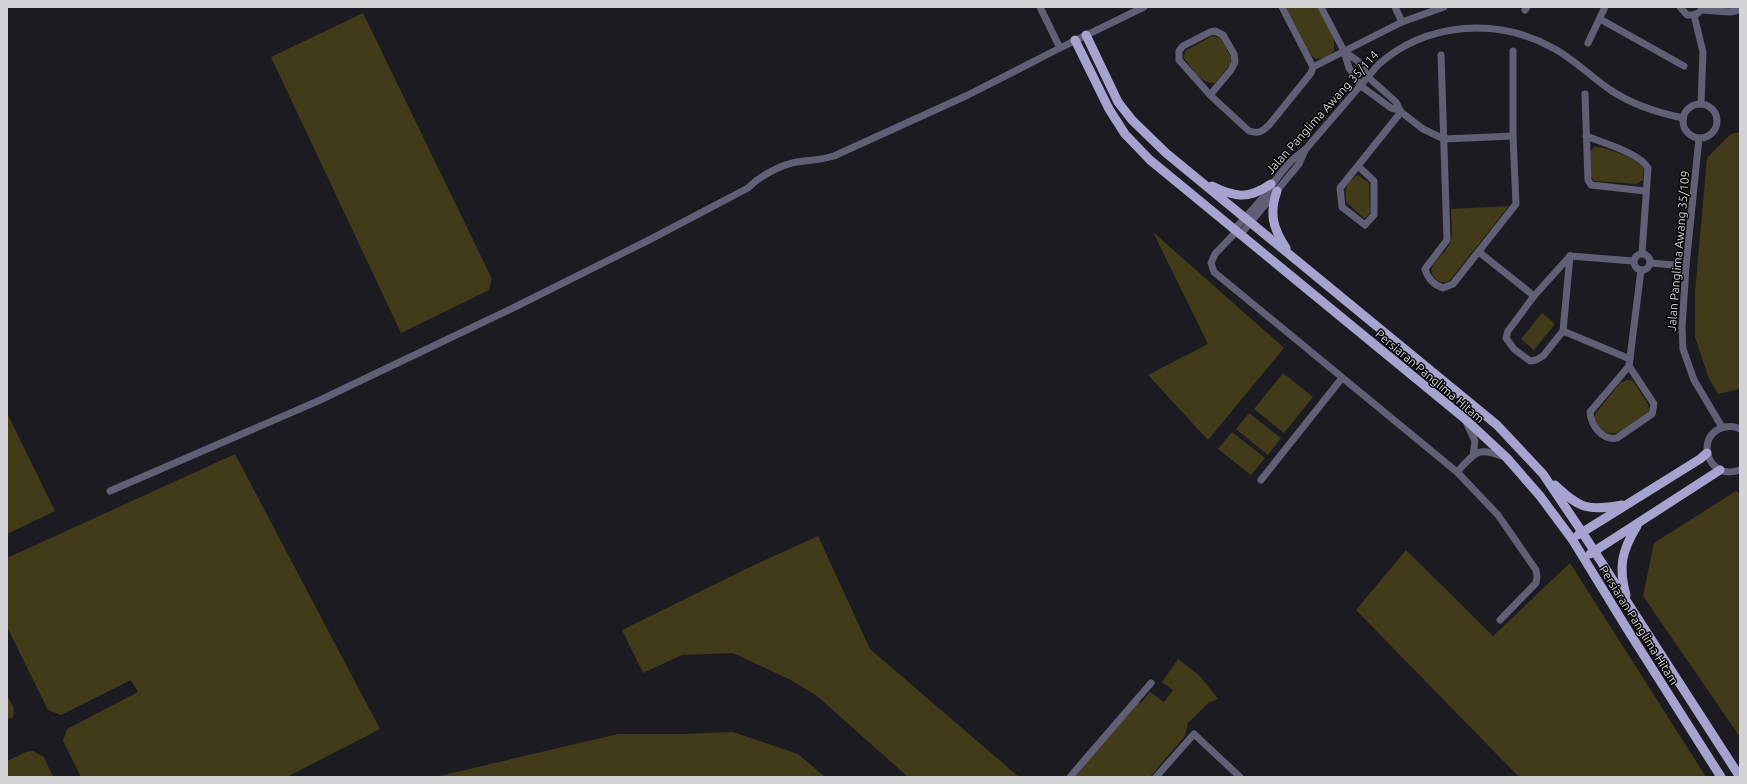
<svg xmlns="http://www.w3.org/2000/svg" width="1747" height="784" font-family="Ubuntu,sans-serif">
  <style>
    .green { fill: #413b1a }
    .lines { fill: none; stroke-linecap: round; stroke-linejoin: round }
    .minor { stroke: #605f75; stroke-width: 7 }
    .major { stroke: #a6a3d0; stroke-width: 9 }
    .labels { text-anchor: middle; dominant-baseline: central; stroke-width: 3; stroke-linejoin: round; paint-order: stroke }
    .street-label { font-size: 12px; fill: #d2d2d7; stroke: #060608 }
  </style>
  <rect width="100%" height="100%" fill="#1b1b21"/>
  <g class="green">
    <path d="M1286,7H1318C1326,24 1352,58 1316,59L1311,55Z"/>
    <path d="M363,13L492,279L489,290L401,333L271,57Z"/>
    <path d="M1212,36L1221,38L1232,60L1231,63L1215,83C1200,84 1192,68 1184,58L1185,51Z"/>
    <path d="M1740,132V389L1718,394L1709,379L1695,337V292L1707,158L1731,134Z"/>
    <path d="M1594,147C1607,147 1637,158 1644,169L1643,180L1636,184L1594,181L1591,176V151Z"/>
    <path d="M1358,175L1369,183L1370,213L1366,218H1364L1346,202C1345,189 1345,182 1358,175Z"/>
    <path d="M1509,206L1451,279L1447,282C1442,283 1440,282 1436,279C1421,266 1449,253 1451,240C1453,231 1451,219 1451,209Z"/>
    <path d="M1153,232L1284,348L1208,440L1148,375L1208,344Z"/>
    <path d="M1542,313L1555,324L1534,350L1521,339Z"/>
    <path d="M1283,373L1313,397L1284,433L1254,409Z"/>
    <path d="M1627,380L1633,381L1648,404L1649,411L1646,415C1628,427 1607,449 1594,417L1596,413L1620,383Z"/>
    <path d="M7,413L55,511L7,534Z"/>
    <path d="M1249,413L1281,438L1268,455L1236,429Z"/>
    <path d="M1232,432L1265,458L1251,475L1218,449Z"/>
    <path d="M235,454L380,729L287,777H81L63,741L67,729L138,692L131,680L61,715L48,710L7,627V558Z"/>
    <path d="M1736,491L1740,494V737L1643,596L1654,543Z"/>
    <path d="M818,536L870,649L1019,777H908L817,696L791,680L733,653L682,655L643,673L622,630L752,566Z"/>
    <path d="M1406,550L1493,636L1570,563L1706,777H1519L1356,610Z"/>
    <path d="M1178,659L1200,676L1218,699L1210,702H1209L1188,723L1185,736L1150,777H1073L1139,702L1141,703L1150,692L1164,702L1173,690L1162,682Z"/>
    <path d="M7,695L14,709L13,717L7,719Z"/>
    <path d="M733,732L798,754L825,777H435L618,734H681Z"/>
    <path d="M33,751L44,757L53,777H7V761L26,752Z"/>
  </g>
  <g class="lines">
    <g class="minor">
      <path d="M1040,7L1060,48"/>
      <path d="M1282,7L1313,67"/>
      <path d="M1321,7L1344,51L1349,68L1361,86L1391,108L1399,110"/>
      <path d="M1395,7L1402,22"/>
      <path d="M1680,7L1687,15H1694L1698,13"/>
      <path d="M1525,10L1527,7"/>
      <path d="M1701,10L1730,12L1740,10"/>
      <path d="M1694,15L1703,52L1701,104"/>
      <path d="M1600,19L1684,66"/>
      <path d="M1588,43L1605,7"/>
      <path d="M1344,51L1359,62L1368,77L1396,102L1401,112L1423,129L1444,139L1513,136"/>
      <path d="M1441,55L1447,240L1425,269C1428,279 1433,284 1443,288L1453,284L1516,204L1513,136V51"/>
      <path d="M1585,94L1588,180L1591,185L1645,191"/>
      <path d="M1210,95L1231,70L1235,62L1234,54L1223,35L1215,31L1210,32L1183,46L1179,51V60L1210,95L1249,131C1258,134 1262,132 1269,125L1311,73L1313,67L1402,22L1444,7"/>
      <circle cx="1700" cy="121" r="17"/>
      <path d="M1586,136C1601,142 1640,153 1648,168L1642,253"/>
      <path d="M1699,138L1686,266L1682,328L1683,349L1694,380L1722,427"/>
      <path d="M1358,166L1374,181V215L1365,225L1342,207L1340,188L1401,112"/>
      <path d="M1234,230C1244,218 1257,206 1266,193C1278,177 1288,161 1305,150L1378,65C1426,22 1497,17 1553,48C1574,59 1592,78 1612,91C1633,105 1659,113 1683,118"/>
      <path d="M1236,232L1215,254L1211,263L1214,272L1457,472L1498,515L1536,570L1537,577L1536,583L1500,620"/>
      <path d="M1240,235L1299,164L1305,150"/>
      <path d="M1479,252L1534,296"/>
      <circle cx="1642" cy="262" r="8"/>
      <path d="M1570,256L1563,331L1543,356L1536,360L1530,361L1514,349L1506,338L1508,331L1534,296Z"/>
      <path d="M1570,256L1633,261"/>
      <path d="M1650,263L1686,266"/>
      <path d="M1563,331L1630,359"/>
      <path d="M1629,366L1654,404L1652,414L1617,438C1602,441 1591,425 1590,412Z"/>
      <path d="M1629,366L1641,270"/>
      <path d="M1467,424L1475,441L1473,455"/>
      <path d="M1740,429C1735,426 1730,426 1725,427C1694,433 1706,482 1740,470"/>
      <path d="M1457,472C1476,452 1477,446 1504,457"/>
      <path d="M1261,480L1342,378"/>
      <path d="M110,491L318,401L517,306L649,240L748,188C760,176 780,165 797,162C810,160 821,160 834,156L968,95L1060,48L1144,7"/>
      <path d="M1070,777L1151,683"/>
      <path d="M1156,777L1194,734L1240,777"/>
    </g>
    <g class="major">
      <path d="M1086,35L1118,102L1132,120L1166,153L1497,425L1543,474L1582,532L1740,777"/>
      <path d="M1075,40L1109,109L1125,134L1150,160L1464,418L1506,457L1540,496L1572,539L1629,632L1721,777"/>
      <path d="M1212,186C1236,198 1249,199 1271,184"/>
      <path d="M1277,191C1269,213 1273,229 1286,248"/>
      <path d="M1555,485C1580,509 1588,511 1622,505"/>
      <path d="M1578,535L1700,459L1707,453"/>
      <path d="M1590,554L1720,470"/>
      <path d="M1626,595C1618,567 1622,550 1637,526"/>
    </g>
  </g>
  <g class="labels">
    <g class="street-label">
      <text transform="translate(1322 112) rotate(-48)">Jalan Panglima Awang 35/114</text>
      <text transform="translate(1678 251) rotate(-85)">Jalan Panglima Awang 35/109</text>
      <text transform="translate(1430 376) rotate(40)">Persiaran Panglima Hitam</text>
      <text transform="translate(1639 625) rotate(58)">Persiaran Panglima Hitam</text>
    </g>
  </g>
  <rect width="1747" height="784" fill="none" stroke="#d2d2d7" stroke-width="16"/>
</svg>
